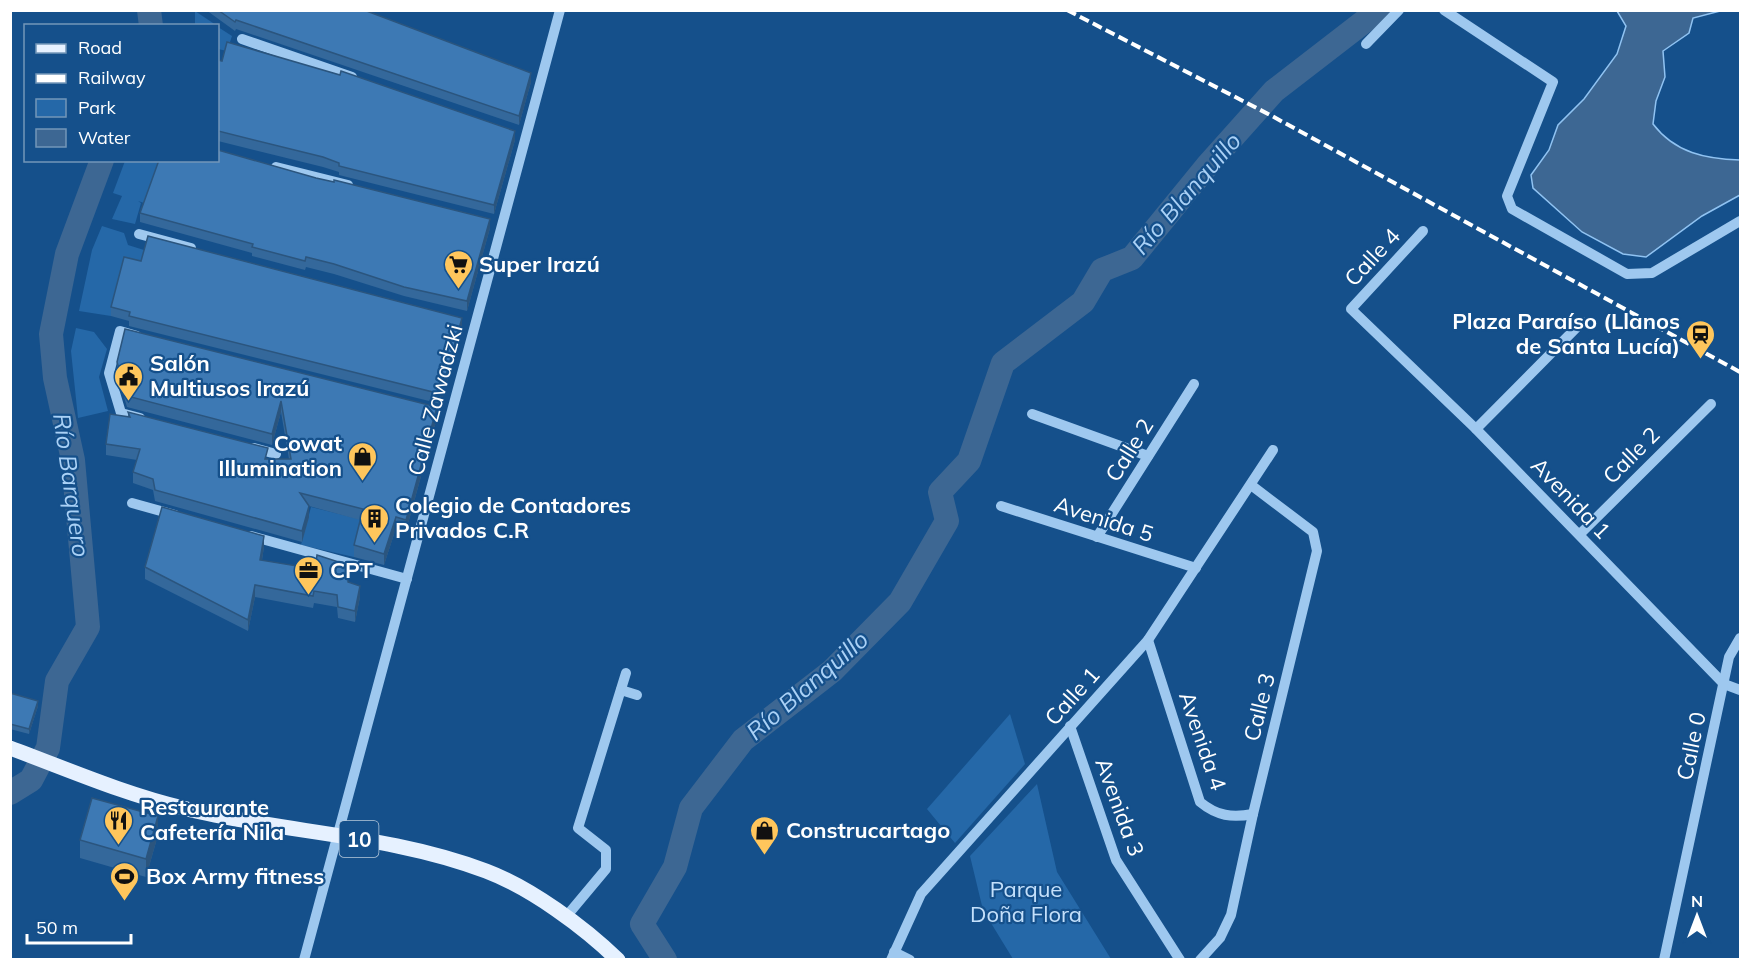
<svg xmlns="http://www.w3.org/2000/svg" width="1751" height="970" font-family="Mulish,sans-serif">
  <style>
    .green { fill: #2568a8 }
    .water { fill: #3d6793; stroke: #90c3f2; stroke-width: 1.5 }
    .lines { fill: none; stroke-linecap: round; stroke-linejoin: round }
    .river { stroke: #3d6793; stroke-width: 24 }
    .minor { stroke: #9ec8ef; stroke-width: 10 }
    .major { stroke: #e6f1ff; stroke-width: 15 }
    .rail { stroke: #fff; stroke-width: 4; stroke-dasharray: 10 4.5; stroke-linecap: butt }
    .wall { fill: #34689b }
    .shaded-wall { fill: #2b557e }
    .building { fill: #3d79b4; stroke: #2b557e; stroke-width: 1.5 }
    .labels { text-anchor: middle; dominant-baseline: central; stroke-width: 4.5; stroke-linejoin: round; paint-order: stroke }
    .shield { fill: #15508b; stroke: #b9cadc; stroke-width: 1.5 }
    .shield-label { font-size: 21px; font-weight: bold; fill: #fff }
    .street-label { font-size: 22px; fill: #fff; stroke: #15508b }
    .poi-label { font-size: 22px; font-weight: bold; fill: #fff; stroke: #15508b; text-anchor: start }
    .park-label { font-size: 22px; fill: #c4e0fb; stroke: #15508b }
    .water-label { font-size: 24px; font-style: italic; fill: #aad1f6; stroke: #15508b }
  </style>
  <rect width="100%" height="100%" fill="#15508b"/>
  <g class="green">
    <path d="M195,11L216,25H195Z"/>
    <path d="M218,27L232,36L227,51L218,49Z"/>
    <path d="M125,161H162L144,203L138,201L141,203L135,224L112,219L122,196L113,193Z"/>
    <path d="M102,226L124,233L128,245L144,250L141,270L122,266L111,316L79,311L92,250Z"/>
    <path d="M76,328L94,332L107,349L99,377L108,411L78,418L71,351Z"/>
    <path d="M311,507L363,520L354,557L301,545Z"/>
    <path d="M1010,714L1025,764L955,843L927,809Z"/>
    <path d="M1037,784L1057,872L1111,959H1013L983,910L970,856Z"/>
  </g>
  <path class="water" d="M1617,11H1720L1693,18L1689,33L1663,51L1665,77L1656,101L1653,124C1675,153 1706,159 1740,160V195L1702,216L1646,257L1623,254L1582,232L1533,188L1531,175L1549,150L1558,125L1584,99L1617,54L1626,26Z"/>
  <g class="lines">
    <g class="river">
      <path d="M149,10L151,26"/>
      <path d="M10,793L31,780L48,748L57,681L88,627L73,460L55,378L51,334L67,254L102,160"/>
      <path d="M665,960L642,924L675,867L691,808L743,740L832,671L900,602L947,521L940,492L969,461L1003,363L1083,302L1102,270L1132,258L1207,166L1274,91L1379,10"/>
    </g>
    <g class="minor">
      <path d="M1444,10L1553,82L1507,196L1512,209L1627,274L1652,273L1740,221"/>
      <path d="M242,39L352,77"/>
      <path d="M1366,44L1399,10"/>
      <path d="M276,167L348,185"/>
      <path d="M1423,231L1351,309L1476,429L1724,684L1740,690"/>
      <path d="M139,234L191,248"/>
      <path d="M137,336L120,331L109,373L121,413L140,418"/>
      <path d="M1032,414L1148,456"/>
      <path d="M1476,429L1582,322"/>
      <path d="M254,448L276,454"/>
      <path d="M132,503L175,515"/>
      <path d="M1001,506L1196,568"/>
      <path d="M1580,534L1711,404"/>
      <path d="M251,536L407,579"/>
      <path d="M1097,537L1194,384"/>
      <path d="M1148,640L1200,802C1217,816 1232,818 1253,814"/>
      <path d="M621,690L637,695"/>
      <path d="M1070,726L1116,860L1180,960"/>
      <path d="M565,918L606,869V850L578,828L626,673"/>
      <path d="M894,952L910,960"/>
      <path d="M304,960L560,10"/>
      <path d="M891,960L921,894L1148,640L1273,450"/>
      <path d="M1200,960L1220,938L1231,915L1253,814L1317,551L1313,532L1251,485"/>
      <path d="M1664,960L1729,657L1740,638"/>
    </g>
    <path class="major" d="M10,748C67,769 124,794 183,808C283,833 389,834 486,871C531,888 584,927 618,960"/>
    <path class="rail" d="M1067,10L1272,116L1740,372"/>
  </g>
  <g class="wall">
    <path d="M206,10H364L531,82L519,125L236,29L235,31Z"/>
    <path d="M218,60L515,140L494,214L339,175V172L323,167L218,141Z"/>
    <path d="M140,213L490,228L467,311L404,296L334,274L306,267L305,270L252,256V253L140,222Z"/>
    <path d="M111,307L462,327L441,404L129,326V321L111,316Z"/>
    <path d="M117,362L437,418L406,531L396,528L384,565L354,557V545L360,520L309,506V517L302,542L155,501L153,490L133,483V472L137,460L106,455V444L128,417V412L268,459H289L281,412L272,445L127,407L117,373Z"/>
    <path d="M264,547L262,560L348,582L360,597L355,622L338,618L337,607L314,603L313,608L255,597L248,631L145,579V567Z"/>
    <path d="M10,693L38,706L29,734L10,729Z"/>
    <path d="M158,835L146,877L80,858V840Z"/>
  </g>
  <g class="shaded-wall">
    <path d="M531,73V82L519,125V116Z"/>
    <path d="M515,131V140L494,214V205Z"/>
    <path d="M490,219V228L467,311V301Z"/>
    <path d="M462,318V327L441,404V394Z"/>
    <path d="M281,401V412L272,445V434Z"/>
    <path d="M437,407V418L406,531V520Z"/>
    <path d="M309,506V517L302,542V531Z"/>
    <path d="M396,517V528L384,565V554Z"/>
    <path d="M264,536V547L260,572V560Z"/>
    <path d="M255,585V597L248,631V620Z"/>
    <path d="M360,586V597L355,622V611Z"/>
    <path d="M38,701V706L29,734V729Z"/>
    <path d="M158,816V835L146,877V859Z"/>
  </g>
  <g class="building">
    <path d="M218,10H364L531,73L519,116L236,20L235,22Z"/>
    <path d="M227,42L340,75L341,71L515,131L494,205L339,166V163L323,157L218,131V60L222,61Z"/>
    <path d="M218,150L316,178L334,182V180L490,219L467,301L404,287L334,264L306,257L305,261L252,247L253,244L140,213L159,160H218Z"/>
    <path d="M148,236L462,318L441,394L129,316L130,312L111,307L124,257L141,261Z"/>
    <path d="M125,329L437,407L406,520L396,517L384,554L354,545L363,509L300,493L309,506L302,531L155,490L153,479L133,472L140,449L106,444L110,414L130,417L128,412L268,448L265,459H291L281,401L272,434L127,396L117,362Z"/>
    <path d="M162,507L264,536L260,560L315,569L317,555L348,565V582L360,586L355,611L338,607L337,595L314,591L313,596L255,585L248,620L145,567Z"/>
    <path d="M10,693L38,701L29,729L10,724Z"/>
    <path d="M92,798L158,816L146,859L80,840Z"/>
  </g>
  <defs>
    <symbol id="supermarket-pin" viewBox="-11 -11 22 30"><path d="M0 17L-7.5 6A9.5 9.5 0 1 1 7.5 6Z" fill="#ffc65c" stroke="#15508b"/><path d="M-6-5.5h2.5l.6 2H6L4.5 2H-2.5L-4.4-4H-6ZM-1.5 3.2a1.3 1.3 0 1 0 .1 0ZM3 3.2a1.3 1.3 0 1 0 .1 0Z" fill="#111"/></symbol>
    <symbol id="station-pin" viewBox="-11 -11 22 30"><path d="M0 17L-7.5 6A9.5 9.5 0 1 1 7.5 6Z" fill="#ffc65c" stroke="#15508b"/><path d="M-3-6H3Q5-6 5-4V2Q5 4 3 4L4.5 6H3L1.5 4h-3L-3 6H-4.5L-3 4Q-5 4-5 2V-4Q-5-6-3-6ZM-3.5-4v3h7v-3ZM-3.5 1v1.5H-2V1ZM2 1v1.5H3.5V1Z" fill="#111"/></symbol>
    <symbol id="civic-pin" viewBox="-11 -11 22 30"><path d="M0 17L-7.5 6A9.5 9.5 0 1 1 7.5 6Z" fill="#ffc65c" stroke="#15508b"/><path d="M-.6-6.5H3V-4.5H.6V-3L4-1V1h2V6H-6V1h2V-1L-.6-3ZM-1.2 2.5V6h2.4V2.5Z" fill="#111"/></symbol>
    <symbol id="shop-pin" viewBox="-11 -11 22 30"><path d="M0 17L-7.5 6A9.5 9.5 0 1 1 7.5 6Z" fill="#ffc65c" stroke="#15508b"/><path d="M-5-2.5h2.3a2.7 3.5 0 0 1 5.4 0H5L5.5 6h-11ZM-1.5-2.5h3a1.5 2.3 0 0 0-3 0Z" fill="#111"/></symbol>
    <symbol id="building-pin" viewBox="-11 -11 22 30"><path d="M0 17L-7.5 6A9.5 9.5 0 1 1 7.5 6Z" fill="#ffc65c" stroke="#15508b"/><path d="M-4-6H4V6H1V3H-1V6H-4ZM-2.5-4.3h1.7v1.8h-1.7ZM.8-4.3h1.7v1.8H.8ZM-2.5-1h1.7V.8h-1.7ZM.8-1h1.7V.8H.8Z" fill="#111"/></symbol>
    <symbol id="office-pin" viewBox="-11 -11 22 30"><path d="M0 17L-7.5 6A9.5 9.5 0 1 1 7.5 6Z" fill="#ffc65c" stroke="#15508b"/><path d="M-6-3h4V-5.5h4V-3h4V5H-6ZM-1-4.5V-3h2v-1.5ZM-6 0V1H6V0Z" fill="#111"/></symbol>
    <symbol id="restaurant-pin" viewBox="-11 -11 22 30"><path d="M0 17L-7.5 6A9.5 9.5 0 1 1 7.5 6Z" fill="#ffc65c" stroke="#15508b"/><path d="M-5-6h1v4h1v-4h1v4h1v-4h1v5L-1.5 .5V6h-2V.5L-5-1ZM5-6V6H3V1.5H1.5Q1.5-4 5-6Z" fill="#111"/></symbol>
    <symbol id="stadium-pin" viewBox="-11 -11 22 30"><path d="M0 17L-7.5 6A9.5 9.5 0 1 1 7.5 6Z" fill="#ffc65c" stroke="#15508b"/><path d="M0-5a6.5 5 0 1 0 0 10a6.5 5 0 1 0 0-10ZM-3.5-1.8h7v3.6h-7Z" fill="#111"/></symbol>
  </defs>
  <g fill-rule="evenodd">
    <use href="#supermarket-pin" x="442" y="248" width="33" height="45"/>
    <use href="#station-pin" x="1684" y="318" width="33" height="45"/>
    <use href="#civic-pin" x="112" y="360" width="33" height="45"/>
    <use href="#shop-pin" x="346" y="440" width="33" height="45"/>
    <use href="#building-pin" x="358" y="502" width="33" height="45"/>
    <use href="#office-pin" x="292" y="554" width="33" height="45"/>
    <use href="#restaurant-pin" x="102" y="804" width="33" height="45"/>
    <use href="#shop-pin" x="748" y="814" width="33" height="45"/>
    <use href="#stadium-pin" x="108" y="860" width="33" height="45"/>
  </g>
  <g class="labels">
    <rect class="shield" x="339.5" y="821" width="39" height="36" rx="4.5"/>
    <g class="shield-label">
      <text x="359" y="839">10</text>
    </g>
    <g class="street-label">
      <text transform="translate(1372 257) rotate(-47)">Calle 4</text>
      <text transform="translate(435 400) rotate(-75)">Calle Zawadzki</text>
      <text transform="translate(1129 450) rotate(-58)">Calle 2</text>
      <text transform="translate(1631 455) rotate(-45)">Calle 2</text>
      <text transform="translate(1571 498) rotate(46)">Avenida 1</text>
      <text transform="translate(1104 519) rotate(18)">Avenida 5</text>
      <text transform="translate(1072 696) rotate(-48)">Calle 1</text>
      <text transform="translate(1259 707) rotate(-76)">Calle 3</text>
      <text transform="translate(1203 741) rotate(71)">Avenida 4</text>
      <text transform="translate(1691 746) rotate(-78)">Calle 0</text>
      <text transform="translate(1120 807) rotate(70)">Avenida 3</text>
    </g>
    <g class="poi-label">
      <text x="479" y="264">Super Irazú</text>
      <text x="1680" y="321" text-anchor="end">Plaza Paraíso (Llanos<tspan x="1680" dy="25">de Santa Lucía)</tspan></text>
      <text x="150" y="363">Salón<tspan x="150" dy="25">Multiusos Irazú</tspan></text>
      <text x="342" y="443" text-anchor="end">Cowat<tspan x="342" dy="25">Illumination</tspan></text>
      <text x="395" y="505">Colegio de Contadores<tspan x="395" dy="25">Privados C.R</tspan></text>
      <text x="330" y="570">CPT</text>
      <text x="140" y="807">Restaurante<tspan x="140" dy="25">Cafetería Nila</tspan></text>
      <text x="786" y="830">Construcartago</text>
      <text x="146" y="876">Box Army fitness</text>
    </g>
    <g class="park-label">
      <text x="1026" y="889">Parque<tspan x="1026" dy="25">Doña Flora</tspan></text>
    </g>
    <g class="water-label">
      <text transform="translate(1186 193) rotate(-49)">Río Blanquillo</text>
      <text transform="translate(72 485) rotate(82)">Río Barquero</text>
      <text transform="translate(807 685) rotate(-41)">Río Blanquillo</text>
    </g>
  </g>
  <rect width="1751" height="970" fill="none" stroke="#ffffff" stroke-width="24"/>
  <rect x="24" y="24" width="195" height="138" fill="#15508b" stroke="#7396b9" stroke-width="1.5"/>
  <rect x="36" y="44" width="30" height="9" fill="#e6f1ff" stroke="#7396b9" stroke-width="1.5"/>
  <text x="78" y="54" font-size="18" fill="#ffffff">Road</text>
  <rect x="36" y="74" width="30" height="9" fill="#ffffff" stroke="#7396b9" stroke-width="1.5"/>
  <text x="78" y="84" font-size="18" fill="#ffffff">Railway</text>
  <rect x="36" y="99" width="30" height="18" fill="#2568a8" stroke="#7396b9" stroke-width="1.5"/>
  <text x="78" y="114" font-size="18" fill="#ffffff">Park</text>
  <rect x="36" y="129" width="30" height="18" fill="#3d6793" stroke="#7396b9" stroke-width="1.5"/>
  <text x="78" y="144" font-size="18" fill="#ffffff">Water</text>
  <g transform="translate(1697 916)" stroke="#15508b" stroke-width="4.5" paint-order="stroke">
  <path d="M0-4.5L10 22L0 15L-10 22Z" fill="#ffffff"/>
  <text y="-9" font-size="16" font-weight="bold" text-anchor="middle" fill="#ffffff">N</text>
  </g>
  <path d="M27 934v9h104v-9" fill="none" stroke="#ffffff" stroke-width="3"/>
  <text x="36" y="934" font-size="18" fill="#ffffff" stroke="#15508b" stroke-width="4.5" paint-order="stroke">50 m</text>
</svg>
